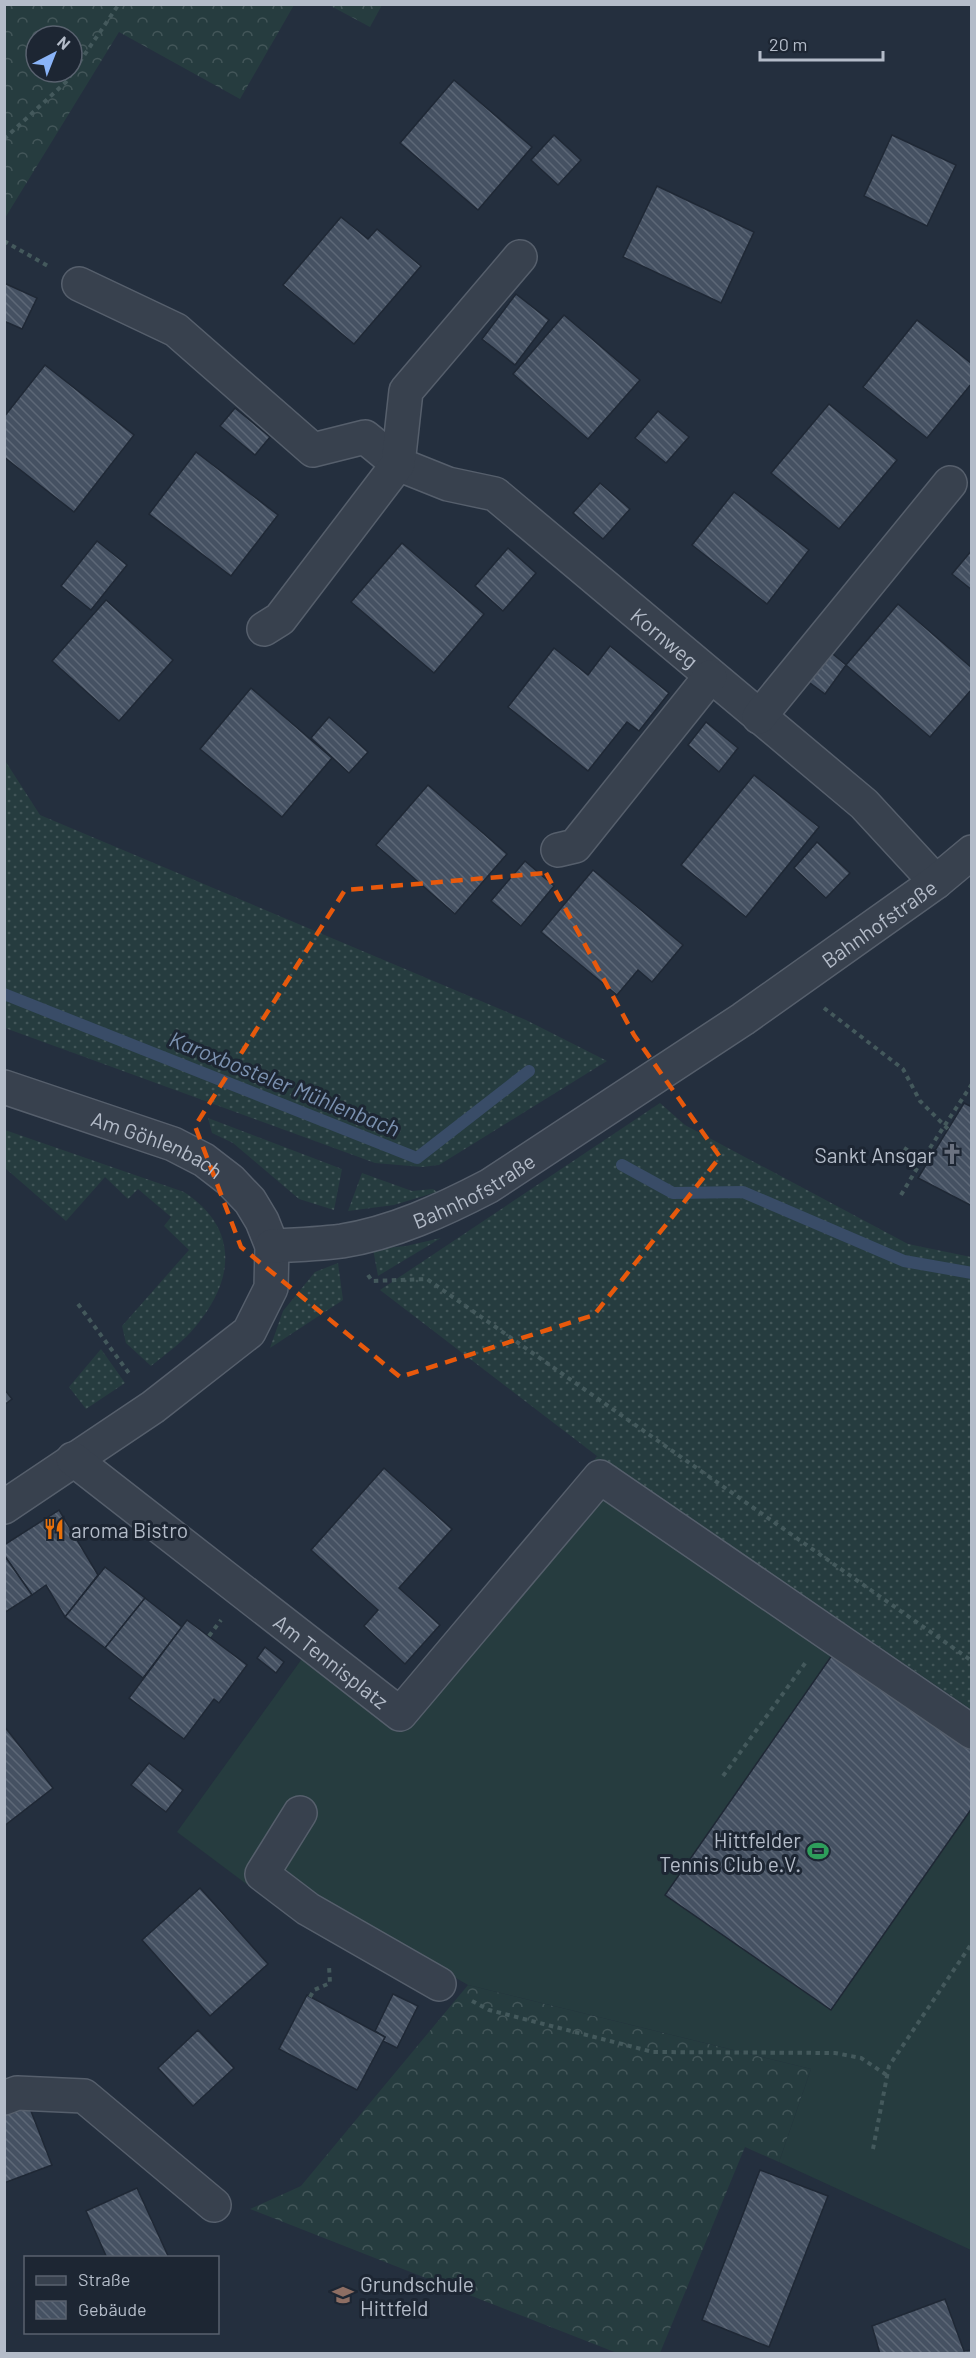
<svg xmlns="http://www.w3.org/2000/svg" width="976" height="2358" font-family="Barlow,sans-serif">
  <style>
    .grass { fill: url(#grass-dots) }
    .forest { fill: url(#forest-crowns); fill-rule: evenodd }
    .garden { fill: #263c3f }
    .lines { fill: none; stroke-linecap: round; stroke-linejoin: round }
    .stream { stroke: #394c67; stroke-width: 12 }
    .building { fill: url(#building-back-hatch); stroke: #1f2835; stroke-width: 1.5 }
    .minor-casing { stroke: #565f6c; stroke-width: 36 }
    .path { stroke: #44595c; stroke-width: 4; stroke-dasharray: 4.5 4.5; stroke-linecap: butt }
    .minor { stroke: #38414e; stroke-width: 33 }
    .marked { fill: none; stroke: #e8590c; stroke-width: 4.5; stroke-dasharray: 12 8; stroke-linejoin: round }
    .labels { text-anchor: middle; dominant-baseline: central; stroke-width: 6; stroke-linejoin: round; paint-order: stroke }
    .street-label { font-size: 21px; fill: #b4bcc9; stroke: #1d2633 }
    .poi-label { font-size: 21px; fill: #b4bcc9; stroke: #1d2633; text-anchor: end }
    .water-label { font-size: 22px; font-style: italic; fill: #7c92b1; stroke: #1d2633 }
  </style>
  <defs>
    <pattern id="grass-dots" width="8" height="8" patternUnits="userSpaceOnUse" patternTransform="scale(1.5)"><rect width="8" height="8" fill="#263c3f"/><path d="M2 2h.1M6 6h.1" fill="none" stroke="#435659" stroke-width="1.8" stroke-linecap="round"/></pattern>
    <pattern id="forest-crowns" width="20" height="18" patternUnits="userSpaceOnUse" patternTransform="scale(1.5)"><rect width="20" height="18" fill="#263c3f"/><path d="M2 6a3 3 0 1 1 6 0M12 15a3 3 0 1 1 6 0" fill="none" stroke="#435659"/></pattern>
    <pattern id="building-back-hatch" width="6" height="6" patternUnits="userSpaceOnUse" patternTransform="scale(1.5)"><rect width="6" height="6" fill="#455162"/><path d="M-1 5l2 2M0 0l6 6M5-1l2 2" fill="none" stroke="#5d6877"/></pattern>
  </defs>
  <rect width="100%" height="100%" fill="#242f3e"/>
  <g class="grass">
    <path d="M4,759L40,815L526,1020L607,1061L439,1165L422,1167L375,1163L5,1028Z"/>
    <path d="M660,1103L685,1125L908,1244L971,1257V1709L597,1456L380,1290Z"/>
    <path d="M208,1118L342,1169L334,1210L299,1199L233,1143L212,1133Z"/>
    <path d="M5,1130L184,1192C239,1228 235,1279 196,1326C184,1341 166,1354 151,1366L126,1343L122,1326L189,1250L164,1226L171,1217L138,1189L128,1199L105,1177L66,1221L5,1168Z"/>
    <path d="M362,1173L412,1191L433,1189L437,1192L394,1205L348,1211Z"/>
    <path d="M441,1238L378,1276L373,1249L406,1246Z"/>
    <path d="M338,1263L343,1300L270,1348L283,1311L315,1272Z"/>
    <path d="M101,1349L125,1383L86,1409L69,1387Z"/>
  </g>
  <g class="forest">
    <path d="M5,4H294V5L240,99L119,32L5,218ZM36,36H72V72H36Z"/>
    <path d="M329,5H382L370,27Z"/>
    <path d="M468,1985L811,2069L779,2162L745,2147L660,2353H617L250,2209L301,2186Z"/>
  </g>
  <path class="garden" d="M597,1456L971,1709V2250L779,2162L811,2069L468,1985L301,1889L289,1916L177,1832L309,1649L396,1714L521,1561Z"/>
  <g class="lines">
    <g class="stream">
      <path d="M4,994L417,1158L529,1071"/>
      <path d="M622,1165L673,1193L743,1192L904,1261L972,1273"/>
    </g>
  </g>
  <g class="building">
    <path d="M454,80L532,147L478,210L400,143Z"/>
    <path d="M554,135L581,160L558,185L531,160Z"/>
    <path d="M892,135L956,165L927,226L864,196Z"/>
    <path d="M657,186L754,232L721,303L623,257Z"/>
    <path d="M341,217L368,239L377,229L421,266L354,344L283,285Z"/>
    <path d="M4,283L37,298L22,329L4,321Z"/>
    <path d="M516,294L549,320L515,365L482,339Z"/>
    <path d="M564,315L640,380L588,439L513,374Z"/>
    <path d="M917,320L972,364V383L927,438L863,387Z"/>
    <path d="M45,365L134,435L74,512L4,457V417Z"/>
    <path d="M829,404L897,460L839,529L771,473Z"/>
    <path d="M235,408L270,437L255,455L220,426Z"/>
    <path d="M658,411L689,437L666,463L635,438Z"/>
    <path d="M196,452L278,515L231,576L149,514Z"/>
    <path d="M600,483L630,509L603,539L573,513Z"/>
    <path d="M734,492L809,550L767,604L692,545Z"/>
    <path d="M97,541L127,565L91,610L61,586Z"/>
    <path d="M402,543L484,614L434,673L351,602Z"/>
    <path d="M508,548L536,573L503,611L475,586Z"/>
    <path d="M972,550V590L952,574Z"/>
    <path d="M106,600L173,660L119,721L52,661Z"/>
    <path d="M898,604L972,668V689L930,737L846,665Z"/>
    <path d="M610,646L669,693L639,731L627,722L588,771L508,707L554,648L588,675Z"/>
    <path d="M828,650L846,665L825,694L806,680Z"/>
    <path d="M251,688L332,758L282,817L200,749Z"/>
    <path d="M329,717L368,752L349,773L311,738Z"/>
    <path d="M706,722L738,748L719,772L688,745Z"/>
    <path d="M754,775L819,827L746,917L681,865Z"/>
    <path d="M428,785L507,854L455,914L376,845Z"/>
    <path d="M817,842L850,873L826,898L794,868Z"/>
    <path d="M525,861L554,886L521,926L491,901Z"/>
    <path d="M593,870L683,945L652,982L638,970L617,995L541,932Z"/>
    <path d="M964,1103L972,1107V1206L918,1178Z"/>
    <path d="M4,1389L12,1399L4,1405Z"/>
    <path d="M384,1468L452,1529L399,1588L440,1625L405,1664L364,1626L378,1610L311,1550Z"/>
    <path d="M59,1510L98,1575L65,1617L46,1585L32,1595L4,1555V1545Z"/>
    <path d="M4,1555L32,1595L4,1613Z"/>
    <path d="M105,1567L145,1598L105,1648L65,1617Z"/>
    <path d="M145,1598L182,1627L143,1678L105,1648Z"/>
    <path d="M187,1620L247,1665L219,1703L214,1699L184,1739L129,1698Z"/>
    <path d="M265,1647L284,1662L276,1673L257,1658Z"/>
    <path d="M837,1648L972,1741V1808L831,2010L665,1895Z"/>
    <path d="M4,1726L53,1788L4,1826Z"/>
    <path d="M149,1763L183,1790L166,1812L131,1785Z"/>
    <path d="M200,1888L268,1964L210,2016L142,1940Z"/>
    <path d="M393,1994L418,2006L397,2048L383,2041L385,2037L375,2031Z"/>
    <path d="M307,1995L385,2037L357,2090L279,2049Z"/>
    <path d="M198,2030L234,2068L193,2106L158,2068Z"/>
    <path d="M29,2106L52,2165L4,2183V2115Z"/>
    <path d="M760,2170L828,2196L769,2347L702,2320Z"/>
    <path d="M137,2188L169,2258H107L86,2211Z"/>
    <path d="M945,2299L964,2351L972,2350V2354H880L872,2326Z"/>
  </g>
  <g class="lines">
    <defs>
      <g id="minor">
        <path id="s1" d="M79,284L176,330L313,450L365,437L398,464L448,484L495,494L864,804L936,882"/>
        <path d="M264,629L280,619L398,464L406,391L520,257"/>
        <path d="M759,717L950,483"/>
        <path d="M558,850L575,846L710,677"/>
        <path id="s2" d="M4,1087L173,1144L204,1160L230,1180L250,1201L262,1221L272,1246L271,1288L249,1332L153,1407L4,1507"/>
        <path id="s3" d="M272,1246C295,1245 319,1244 342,1241C393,1233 443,1210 489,1186L743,1019L936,882L972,852"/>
        <path id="s4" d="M73,1459L400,1714L600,1477L972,1732"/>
        <path d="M300,1813L262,1874L308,1909L439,1984"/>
        <path d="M4,2098L17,2093L84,2096L214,2205"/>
      </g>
    </defs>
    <use href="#minor" class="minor-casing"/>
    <g class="path">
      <path d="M4,139L66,82L119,4"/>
      <path d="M4,241L48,266"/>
      <path d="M824,1008L903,1069L920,1101L948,1129"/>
      <path d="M904,1148L922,1160L972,1084"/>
      <path d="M901,1195L922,1160"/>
      <path d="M368,1275L372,1281L427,1279L972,1661"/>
      <path d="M78,1304L131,1376"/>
      <path d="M209,1636L221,1620"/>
      <path d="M723,1776L806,1662"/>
      <path d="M310,1997L314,1990L330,1983L329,1966"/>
      <path d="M472,2001L489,2010L653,2052L835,2053L861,2058L888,2076"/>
      <path d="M873,2149L889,2066L972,1943"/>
    </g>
    <use href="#minor" class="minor"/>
  </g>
  <path class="marked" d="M546,873L634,1035L720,1157L594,1315L400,1377L241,1247L195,1126L345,890Z"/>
  <defs>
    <symbol id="church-bare" viewBox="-9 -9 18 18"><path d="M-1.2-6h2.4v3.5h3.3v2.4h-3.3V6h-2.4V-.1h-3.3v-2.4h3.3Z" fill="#6b7280" stroke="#1d2633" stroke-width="2.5" paint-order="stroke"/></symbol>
    <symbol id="restaurant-bare" viewBox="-9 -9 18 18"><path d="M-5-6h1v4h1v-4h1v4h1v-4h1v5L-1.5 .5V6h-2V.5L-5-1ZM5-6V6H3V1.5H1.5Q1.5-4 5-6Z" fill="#e8710a" stroke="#1d2633" stroke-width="2.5" paint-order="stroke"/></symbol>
    <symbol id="stadium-bare" viewBox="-9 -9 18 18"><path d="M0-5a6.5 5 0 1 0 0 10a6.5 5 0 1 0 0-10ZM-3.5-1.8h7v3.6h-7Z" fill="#2e9e5b" stroke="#1d2633" stroke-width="2.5" paint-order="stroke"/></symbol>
    <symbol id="school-bare" viewBox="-9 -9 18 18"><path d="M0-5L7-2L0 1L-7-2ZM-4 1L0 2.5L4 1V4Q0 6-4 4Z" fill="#8d6e63" stroke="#1d2633" stroke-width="2.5" paint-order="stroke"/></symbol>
  </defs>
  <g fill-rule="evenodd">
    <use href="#church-bare" x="937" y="1139" width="30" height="30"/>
    <use href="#restaurant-bare" x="39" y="1514" width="30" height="30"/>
    <use href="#stadium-bare" x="803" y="1836" width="30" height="30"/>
    <use href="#school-bare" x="328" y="2280" width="30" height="30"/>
  </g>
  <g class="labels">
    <g class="street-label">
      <text stroke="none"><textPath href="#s1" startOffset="710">Kornweg</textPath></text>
      <text stroke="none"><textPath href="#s3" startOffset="698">Bahnhofstraße</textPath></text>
      <text stroke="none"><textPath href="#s2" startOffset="164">Am Göhlenbach</textPath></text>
      <text stroke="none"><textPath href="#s3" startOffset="212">Bahnhofstraße</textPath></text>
      <text stroke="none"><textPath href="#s4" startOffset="328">Am Tennisplatz</textPath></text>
    </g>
    <g class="poi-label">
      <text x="935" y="1154">Sankt Ansgar</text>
      <text x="71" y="1529" text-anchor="start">aroma Bistro</text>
      <text x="801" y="1839">Hittfelder<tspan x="801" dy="24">Tennis Club e.V.</tspan></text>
      <text x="360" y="2283" text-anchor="start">Grundschule<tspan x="360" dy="24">Hittfeld</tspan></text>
    </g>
    <g class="water-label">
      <text transform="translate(285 1083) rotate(22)">Karoxbosteler Mühlenbach</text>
    </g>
  </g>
  <rect width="976" height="2358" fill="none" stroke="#b4bcc9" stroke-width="12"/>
  <rect x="24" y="2256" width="195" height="78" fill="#1d2633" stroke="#59626f" stroke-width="1.5"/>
  <rect x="36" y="2276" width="30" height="9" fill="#38414e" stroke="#59626f" stroke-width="1.5"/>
  <text x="78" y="2286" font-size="18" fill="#b4bcc9">Straße</text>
  <rect x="36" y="2301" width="30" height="18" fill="url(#building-back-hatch)" stroke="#59626f" stroke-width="1.5"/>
  <text x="78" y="2316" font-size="18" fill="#b4bcc9">Gebäude</text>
  <g transform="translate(54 54) rotate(42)"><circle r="28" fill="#1d2633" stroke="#59626f" stroke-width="1.5"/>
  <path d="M0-4.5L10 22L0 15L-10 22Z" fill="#8ab4f8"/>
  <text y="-9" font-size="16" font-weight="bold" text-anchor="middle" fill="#b4bcc9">N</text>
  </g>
  <path d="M760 51v9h123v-9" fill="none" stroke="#b4bcc9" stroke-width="3"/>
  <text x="769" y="51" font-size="18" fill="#b4bcc9" stroke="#1d2633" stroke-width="4.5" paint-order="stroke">20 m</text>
</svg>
